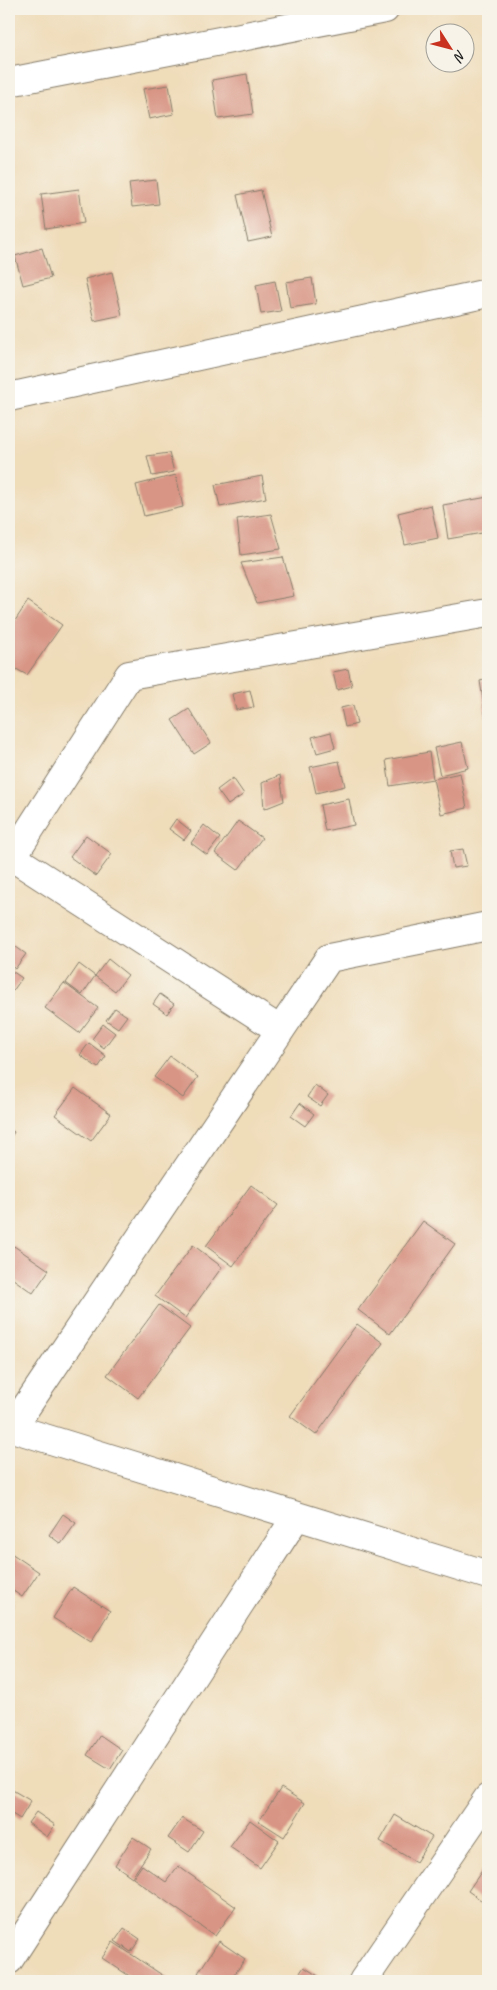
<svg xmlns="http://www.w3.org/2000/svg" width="497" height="1990" font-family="Caveat,sans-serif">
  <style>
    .building { fill: #d89585 }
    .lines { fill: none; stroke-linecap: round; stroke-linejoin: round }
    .street-casing { stroke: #867c6a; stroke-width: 30 }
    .street { stroke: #fff; stroke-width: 28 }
  </style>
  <rect width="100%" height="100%" fill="#f7f3e8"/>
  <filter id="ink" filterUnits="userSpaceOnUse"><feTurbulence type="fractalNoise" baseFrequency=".02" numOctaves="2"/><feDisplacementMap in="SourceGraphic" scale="10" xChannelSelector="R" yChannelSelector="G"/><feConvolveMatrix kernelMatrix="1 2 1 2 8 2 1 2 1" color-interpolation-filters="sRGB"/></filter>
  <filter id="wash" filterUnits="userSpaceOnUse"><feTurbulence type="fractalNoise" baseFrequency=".0096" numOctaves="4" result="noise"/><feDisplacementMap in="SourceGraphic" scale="20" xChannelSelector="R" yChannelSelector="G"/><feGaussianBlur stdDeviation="1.12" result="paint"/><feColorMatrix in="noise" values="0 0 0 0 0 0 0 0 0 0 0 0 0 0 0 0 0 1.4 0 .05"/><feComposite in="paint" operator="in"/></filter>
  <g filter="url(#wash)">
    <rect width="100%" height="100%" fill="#efdcb9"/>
    <g id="blocks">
      <g class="building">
        <path d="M247,74L253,114L218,119L212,80Z"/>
        <path d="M169,85L174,114L149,119L143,89Z"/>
        <path d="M156,180L159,204L132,207L129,183Z"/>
        <path d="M79,189L84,223L46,229L41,194Z"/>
        <path d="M261,190L272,237L248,242L237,195Z"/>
        <path d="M42,248L51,278L23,285L15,256Z"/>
        <path d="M112,272L122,315L94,321L85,279Z"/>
        <path d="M312,278L316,304L290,308L286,282Z"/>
        <path d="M275,281L281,311L261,314L256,285Z"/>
        <path d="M169,453L174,472L152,476L147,456Z"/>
        <path d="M176,475L183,507L144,516L136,485Z"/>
        <path d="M262,476L266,498L220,507L215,485Z"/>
        <path d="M488,497V532L448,539L443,505Z"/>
        <path d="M431,505L438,538L405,545L398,513Z"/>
        <path d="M271,514L281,549L241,555L237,519Z"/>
        <path d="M283,557L294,596L257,603L241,563Z"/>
        <path d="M28,601L62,625L27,675L9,665V630Z"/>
        <path d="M348,669L352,686L337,690L333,672Z"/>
        <path d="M488,679V718H486L480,681Z"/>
        <path d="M250,690L254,707L236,710L232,694Z"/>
        <path d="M353,705L357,724L345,727L341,708Z"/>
        <path d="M189,709L211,743L194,754L172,720Z"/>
        <path d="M331,732L335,748L317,753L312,737Z"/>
        <path d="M462,742L468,768L440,775L434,748Z"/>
        <path d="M429,752L433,779L390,786L386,760Z"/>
        <path d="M339,761L345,786L316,793L310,767Z"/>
        <path d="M460,773L467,808L441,814L433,779Z"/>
        <path d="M280,775L284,801L264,809L262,783Z"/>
        <path d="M233,778L244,794L228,805L217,790Z"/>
        <path d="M349,799L354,825L325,831L320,805Z"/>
        <path d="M176,819L191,831L184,840L169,829Z"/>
        <path d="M238,821L262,838L238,870L215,853Z"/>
        <path d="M204,825L220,838L207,855L191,843Z"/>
        <path d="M86,835L112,854L96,876L70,857Z"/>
        <path d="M463,849L467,866L453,868L450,851Z"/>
        <path d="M9,942L26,954L15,969L9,964Z"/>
        <path d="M108,959L128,975L115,991L95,976L82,995L66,983L79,964L95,976Z"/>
        <path d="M9,969L22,978L13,991L9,988Z"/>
        <path d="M64,983L98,1008L79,1033L45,1008Z"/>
        <path d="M160,994L174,1004L167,1014L153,1004Z"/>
        <path d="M115,1008L127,1016L118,1028L106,1020Z"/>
        <path d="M103,1024L115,1033L104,1048L92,1039Z"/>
        <path d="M89,1043L106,1056L98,1068L80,1055Z"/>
        <path d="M170,1056L198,1077L183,1098L154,1077Z"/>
        <path d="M315,1085L328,1095L320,1106L307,1097Z"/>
        <path d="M75,1088L111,1114L91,1141L55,1115Z"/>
        <path d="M300,1103L314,1114L305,1126L291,1116Z"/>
        <path d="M9,1128L14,1132L9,1140Z"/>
        <path d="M251,1185L278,1205L233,1266L206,1246Z"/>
        <path d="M423,1221L455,1244L390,1334L358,1310Z"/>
        <path d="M193,1245L222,1267L185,1318L155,1296Z"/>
        <path d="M14,1246L49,1270L33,1293L9,1276V1254Z"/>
        <path d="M159,1305L190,1328L138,1398L107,1375Z"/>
        <path d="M357,1324L383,1343L316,1435L290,1416Z"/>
        <path d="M63,1514L76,1523L61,1544L49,1535Z"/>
        <path d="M11,1553L39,1572L22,1597L9,1588V1555Z"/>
        <path d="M73,1587L110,1611L91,1642L53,1618Z"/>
        <path d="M9,1602L14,1605L9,1613Z"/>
        <path d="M100,1735L122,1750L110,1769L87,1755Z"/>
        <path d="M9,1788L31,1801L20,1819L9,1812Z"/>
        <path d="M281,1788L305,1803L284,1837L259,1821Z"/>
        <path d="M36,1812L55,1825L47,1837L28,1823Z"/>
        <path d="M395,1815L432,1837L416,1862L380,1841Z"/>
        <path d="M182,1818L203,1831L189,1852L168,1838Z"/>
        <path d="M250,1820L279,1841L260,1868L230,1847Z"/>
        <path d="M133,1837L151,1849L132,1877L115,1865Z"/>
        <path d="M488,1862V1905L468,1891Z"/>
        <path d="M142,1865L166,1882L178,1866L236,1907L215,1936L133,1878Z"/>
        <path d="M124,1928L140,1939L131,1952L115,1941Z"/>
        <path d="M219,1941L245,1959L230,1981H210L198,1973Z"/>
        <path d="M113,1942L171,1981H137L102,1958Z"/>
        <path d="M304,1967L326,1981H294Z"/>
      </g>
    </g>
  </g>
  <g filter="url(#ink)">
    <use href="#blocks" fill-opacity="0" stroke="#867c6a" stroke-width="1"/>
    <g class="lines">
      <defs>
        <g id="street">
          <path d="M9,82L385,9"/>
          <path d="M9,397L488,293"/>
          <path d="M9,855L280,1030"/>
          <path d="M9,862L129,675L488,613"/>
          <path d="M9,1427L488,1575"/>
          <path d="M12,1428L329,958L488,926"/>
          <path d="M9,1960L296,1517"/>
          <path d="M363,1981L488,1798"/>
        </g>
      </defs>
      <use href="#street" class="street-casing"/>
      <use href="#street" class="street"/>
    </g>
  </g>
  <rect width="497" height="1990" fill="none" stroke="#f7f3e8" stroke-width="30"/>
  <g transform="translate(450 48) rotate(126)"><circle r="24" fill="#f7f3e8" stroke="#9f9d96"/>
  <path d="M0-4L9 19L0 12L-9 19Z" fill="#c8321e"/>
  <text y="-8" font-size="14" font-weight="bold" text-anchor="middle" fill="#1c1c1c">N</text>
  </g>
</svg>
